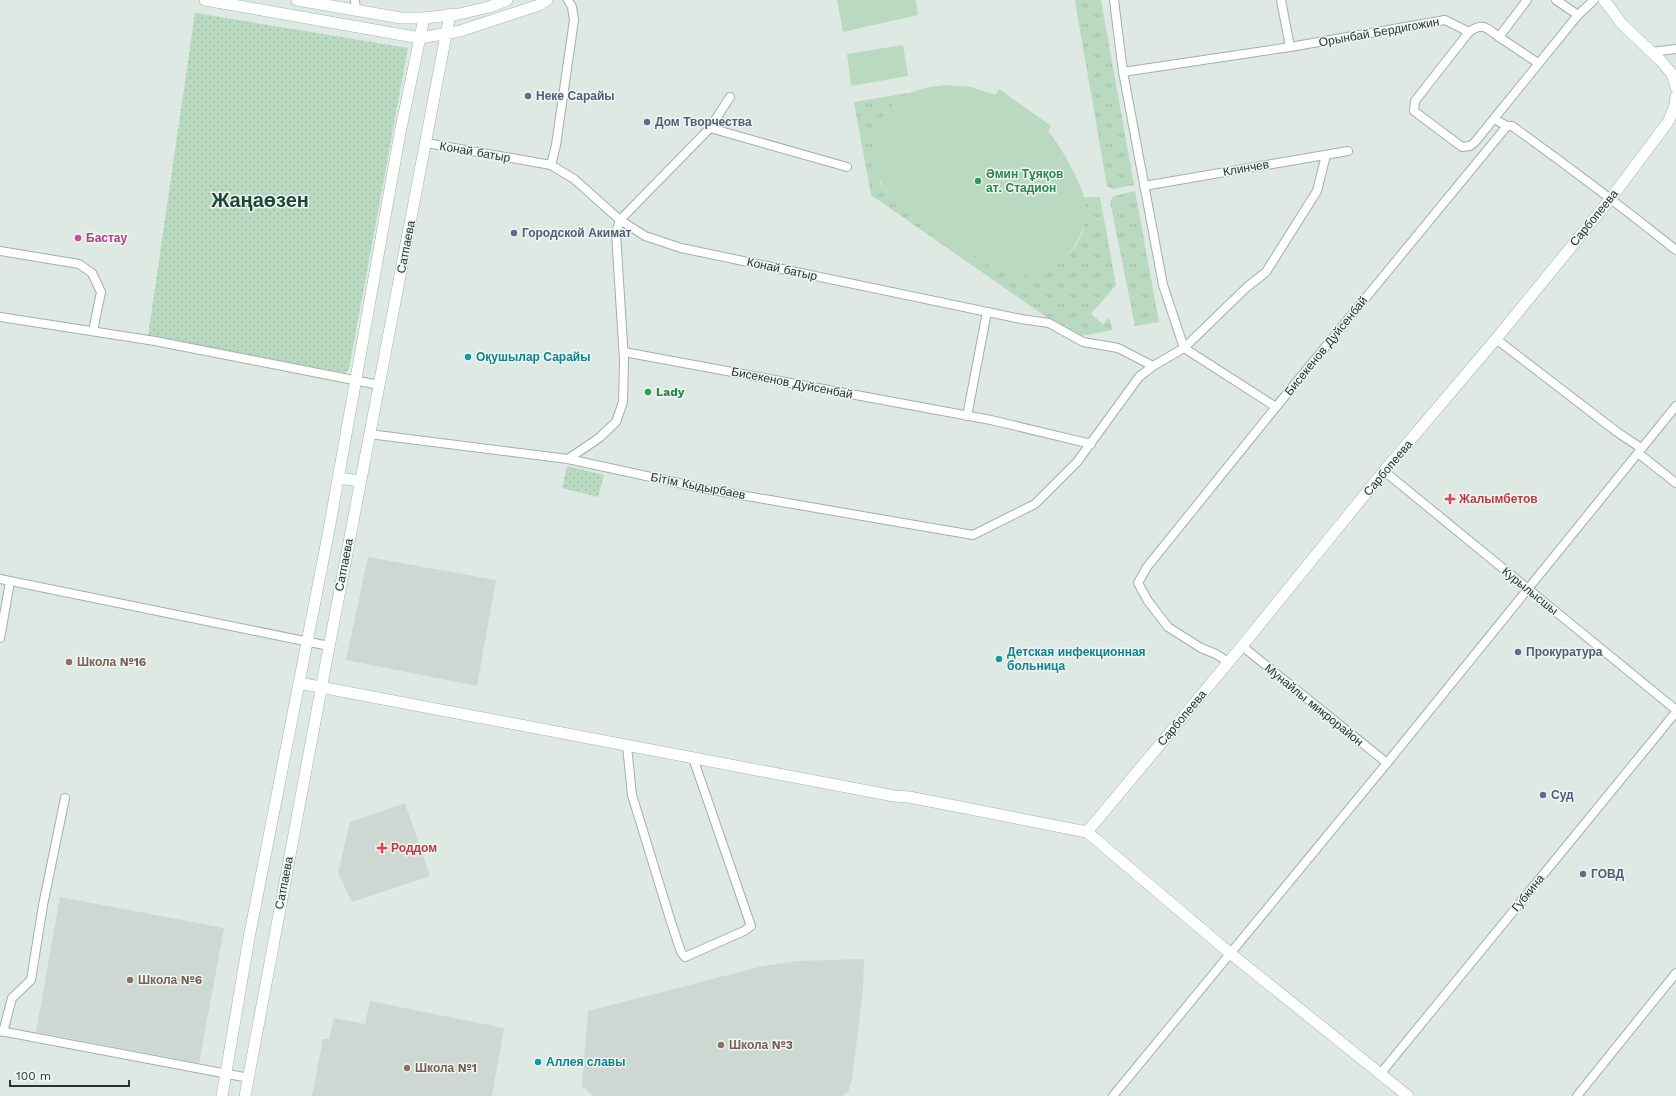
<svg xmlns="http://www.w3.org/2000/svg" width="1676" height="1096" viewBox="0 0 1676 1096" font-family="'Work Sans',sans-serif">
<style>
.built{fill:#cdd8d3}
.grass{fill:url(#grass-tufts)}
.park{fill:url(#park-dots)}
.garden{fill:#b9d9c0}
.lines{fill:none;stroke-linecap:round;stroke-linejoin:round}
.street-casing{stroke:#a2b0aa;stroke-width:10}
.secondary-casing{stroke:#9fb4ab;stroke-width:12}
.street{stroke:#fff;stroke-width:8}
.secondary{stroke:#fff;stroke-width:11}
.service-dot{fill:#5c6f8a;stroke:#eff6f2;stroke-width:1.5}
.leisure-dot{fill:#2e9e5b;stroke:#eff6f2;stroke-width:1.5}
.hotel-dot{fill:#d1479c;stroke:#eff6f2;stroke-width:1.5}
.culture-dot{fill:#0f9aa8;stroke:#eff6f2;stroke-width:1.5}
.health-dot{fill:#e0444e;stroke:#eff6f2;stroke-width:1.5}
.education-dot{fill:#8d6e63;stroke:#eff6f2;stroke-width:1.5}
.labels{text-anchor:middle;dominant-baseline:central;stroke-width:3;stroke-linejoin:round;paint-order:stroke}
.street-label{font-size:12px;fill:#213730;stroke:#eff6f2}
.service-label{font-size:12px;font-weight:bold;fill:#4e5e75;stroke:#eff6f2;text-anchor:start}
.leisure-label{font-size:12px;font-weight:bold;fill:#27864d;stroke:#eff6f2;text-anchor:start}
.hotel-label{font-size:12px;font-weight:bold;fill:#b23c85;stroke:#eff6f2;text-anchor:start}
.culture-label{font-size:12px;font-weight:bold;fill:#0d838f;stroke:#eff6f2;text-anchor:start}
.health-label{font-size:12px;font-weight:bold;fill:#be3a42;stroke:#eff6f2;text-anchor:start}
.education-label{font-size:12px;font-weight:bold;fill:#785e54;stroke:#eff6f2;text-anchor:start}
.town-label{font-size:20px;font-weight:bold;fill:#1f473c;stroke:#eff6f2}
</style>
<defs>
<pattern id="grass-tufts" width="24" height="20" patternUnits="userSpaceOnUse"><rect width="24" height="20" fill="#b9d9c0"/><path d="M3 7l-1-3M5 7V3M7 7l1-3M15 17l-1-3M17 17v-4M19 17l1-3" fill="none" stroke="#9fbba5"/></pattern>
<pattern id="park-dots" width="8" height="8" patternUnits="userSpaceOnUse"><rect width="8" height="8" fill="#b9d9c0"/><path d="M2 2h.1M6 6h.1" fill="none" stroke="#9fbba5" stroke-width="1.8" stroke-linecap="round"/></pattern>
</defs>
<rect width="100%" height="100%" fill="#dfe9e4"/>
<g class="built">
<path d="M368 557 496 580 477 686 346 660Z"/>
<path d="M405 803 430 876 352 902 338 873 350 822Z"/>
<path d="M60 897 224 928 199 1063 36 1032Z"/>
<path d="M864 959 863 990 852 1079 848 1092 842 1096H593L582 1086 588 1011 763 966 798 961Z"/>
<path d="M370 1001 504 1028 492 1096H312L323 1039H329L334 1018 365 1024Z"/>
</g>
<g class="grass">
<path d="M1076 0H1101L1134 185 1113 189 1107 186 1075 1Z"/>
<path d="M914 92 904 96 895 103 884 115 880 183 888 194 998 272 1068 255 1077 244 1083 231 1086 211 1084 197H1100L1116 285 1091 314 1103 324 1109 318 1113 330 1075 337 871 195 854 102Z"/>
<path d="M1135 191 1159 322 1135 326 1110 201 1114 196Z"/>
</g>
<g class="park">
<path d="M195 13 408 48 349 369 345 373 148 336Z"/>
<path d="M567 466 604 475 598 497 562 488Z"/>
</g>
<g class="garden">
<path d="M837 0H916L918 15 843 32Z"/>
<path d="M903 45 908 76 851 86 847 54Z"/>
<path d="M946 85 972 87 995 95 999 89 1051 126 1048 131C1060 145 1082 183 1085 201 1091 237 1061 273 1025 276 1016 277 1008 274 998 272L888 194C866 164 870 116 904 96 917 89 932 86 946 85Z"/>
</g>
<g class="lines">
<defs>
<g id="street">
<path d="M355 0 356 11"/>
<path d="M1114 0 1123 72 1163 285 1184 348 1276 407"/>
<path d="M1281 0 1290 47"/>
<path d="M1556 0 1578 15"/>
<path d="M1469 32C1483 22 1487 28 1499 37L1527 0"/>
<path d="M1499 37 1538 63"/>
<path d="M1651 52 1676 49"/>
<path d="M1123 72 1290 47 1445 20 1469 32 1415 101 1414 111 1462 147 1470 146 1475 142 1578 15 1594 0"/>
<path d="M1494 119 1507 126H1512C1568 166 1622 207 1676 250"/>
<path d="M710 128 847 167"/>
<path d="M426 143 551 165 574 179 620 220 645 236 681 248 1021 319 1049 323 1083 342 1118 348 1153 366"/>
<path d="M551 165 556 145 574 20 572 7 568 0"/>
<path d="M1144 186 1348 151"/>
<path d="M0 251 79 264 92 273 101 292 93 331"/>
<path d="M0 317 155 341 379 385"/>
<path d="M1496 339 1617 432 1641 448"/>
<path d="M624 352 991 420 1091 444"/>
<path d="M967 416 987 312"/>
<path d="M369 434 568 459 706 489 973 535 1035 504 1077 462 1139 377 1153 366 1184 348 1247 287 1266 272 1317 191 1326 155"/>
<path d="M1638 453 1676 483"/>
<path d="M568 459 599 438 616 422 623 402 624 360 616 233 620 220 710 128 730 97"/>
<path d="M1384 471 1676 710"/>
<path d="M0 579 329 646"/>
<path d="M0 638 10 582"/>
<path d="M1242 646 1387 763"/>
<path d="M1228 662 1216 654 1201 648 1168 627 1148 601 1138 583 1147 567 1276 407 1507 126"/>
<path d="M627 746 632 795 671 922 681 952 685 957 744 931 751 926 693 758"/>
<path d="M0 1031 249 1078"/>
<path d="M3 1032 12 998 31 980 43 905 65 798"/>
<path d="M1381 1073 1676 712"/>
<path d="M1113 1096 1387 763 1676 406"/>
<path d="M1577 1096 1676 973"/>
</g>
<g id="secondary">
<path d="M205 0 420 38 460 31 539 5 547 0"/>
<path d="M297 0 401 18H424L459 14 489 7 507 0"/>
<path d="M1604 0 1622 24 1661 61 1672 74 1676 87"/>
<path d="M338 478 360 481"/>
<path d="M299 683 894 796 909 797 1087 832 1231 954 1408 1096"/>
<path d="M1087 832 1242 646 1384 471 1496 339 1611 198 1668 122 1675 106 1676 96"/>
<path d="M222 1096 249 938 328 535 400 133 424 18"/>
<path d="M245 1096 326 663 450 14"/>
</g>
</defs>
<use href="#street" class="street-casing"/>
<use href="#secondary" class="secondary-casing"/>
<use href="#street" class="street"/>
<use href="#secondary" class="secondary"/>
</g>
<g class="service-dot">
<circle cx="528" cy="96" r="4"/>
<circle cx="647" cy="122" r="4"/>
<circle cx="514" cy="233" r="4"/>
<circle cx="1518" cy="652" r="4"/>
<circle cx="1543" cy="795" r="4"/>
<circle cx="1583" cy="874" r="4"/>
</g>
<g class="leisure-dot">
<circle cx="978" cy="181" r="4"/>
<circle cx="648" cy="392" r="4"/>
</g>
<circle class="hotel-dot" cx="78" cy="238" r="4"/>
<g class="culture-dot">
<circle cx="468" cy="357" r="4"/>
<circle cx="999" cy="659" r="4"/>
<circle cx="538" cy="1062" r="4"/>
</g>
<g class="health-dot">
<path d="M1448 493h4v4h4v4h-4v4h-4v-4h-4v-4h4z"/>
<path d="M380 842h4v4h4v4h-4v4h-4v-4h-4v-4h4z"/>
</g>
<g class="education-dot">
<circle cx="69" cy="662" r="4"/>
<circle cx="130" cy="980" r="4"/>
<circle cx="721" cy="1045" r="4"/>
<circle cx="407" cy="1068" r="4"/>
</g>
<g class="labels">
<g class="street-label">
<text transform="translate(1379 32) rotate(-10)">Орынбай Бердигожин</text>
<text transform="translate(475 152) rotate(10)">Конай батыр</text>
<text transform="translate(1246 168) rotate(-10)">Клинчев</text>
<text transform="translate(1594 218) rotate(-51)">Сарбопеева</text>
<text transform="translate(406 247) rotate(-79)">Сатпаева</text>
<text transform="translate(782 269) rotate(12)">Конай батыр</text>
<text transform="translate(1326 346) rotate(-51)">Бисекенов Дуйсенбай</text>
<text transform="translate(792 383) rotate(11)">Бисекенов Дуйсенбай</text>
<text transform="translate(1388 468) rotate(-50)">Сарбопеева</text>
<text transform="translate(698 486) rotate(11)">Бiтiм Кыдырбаев</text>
<text transform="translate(344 565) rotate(-79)">Сатпаева</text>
<text transform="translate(1530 591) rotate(39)">Курылысшы</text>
<text transform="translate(1314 705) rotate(39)">Мунайлы микрорайон</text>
<text transform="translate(1182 718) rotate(-50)">Сарбопеева</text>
<text transform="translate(284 883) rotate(-79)">Сатпаева</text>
<text transform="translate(1528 893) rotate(-51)">Губкина</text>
</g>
<g class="service-label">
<text x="536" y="96">Неке Сарайы</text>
<text x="655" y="122">Дом Творчества</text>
<text x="522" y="233">Городской Акимат</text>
<text x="1526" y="652">Прокуратура</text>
<text x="1551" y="795">Суд</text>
<text x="1591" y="874">ГОВД</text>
</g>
<g class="leisure-label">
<text x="986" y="174">Әмин Тұяқов<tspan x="986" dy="14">ат. Стадион</tspan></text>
<text x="656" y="392">Lady</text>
</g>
<g class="hotel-label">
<text x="86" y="238">Бастау</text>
</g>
<g class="culture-label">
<text x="476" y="357">Оқушылар Сарайы</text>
<text x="1007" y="652">Детская инфекционная<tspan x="1007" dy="14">больница</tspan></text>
<text x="546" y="1062">Аллея славы</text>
</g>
<g class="health-label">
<text x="1459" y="499">Жалымбетов</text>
<text x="391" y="848">Роддом</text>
</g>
<g class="education-label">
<text x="77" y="662">Школа №16</text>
<text x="138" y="980">Школа №6</text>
<text x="729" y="1045">Школа №3</text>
<text x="415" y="1068">Школа №1</text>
</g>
<g class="town-label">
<text x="260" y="200">Жаңаөзен</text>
</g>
</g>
<path d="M10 1080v6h119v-6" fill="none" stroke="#213730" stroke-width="2"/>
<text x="16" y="1080" font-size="12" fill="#213730" stroke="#eff6f2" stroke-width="3" paint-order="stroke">100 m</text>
</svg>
